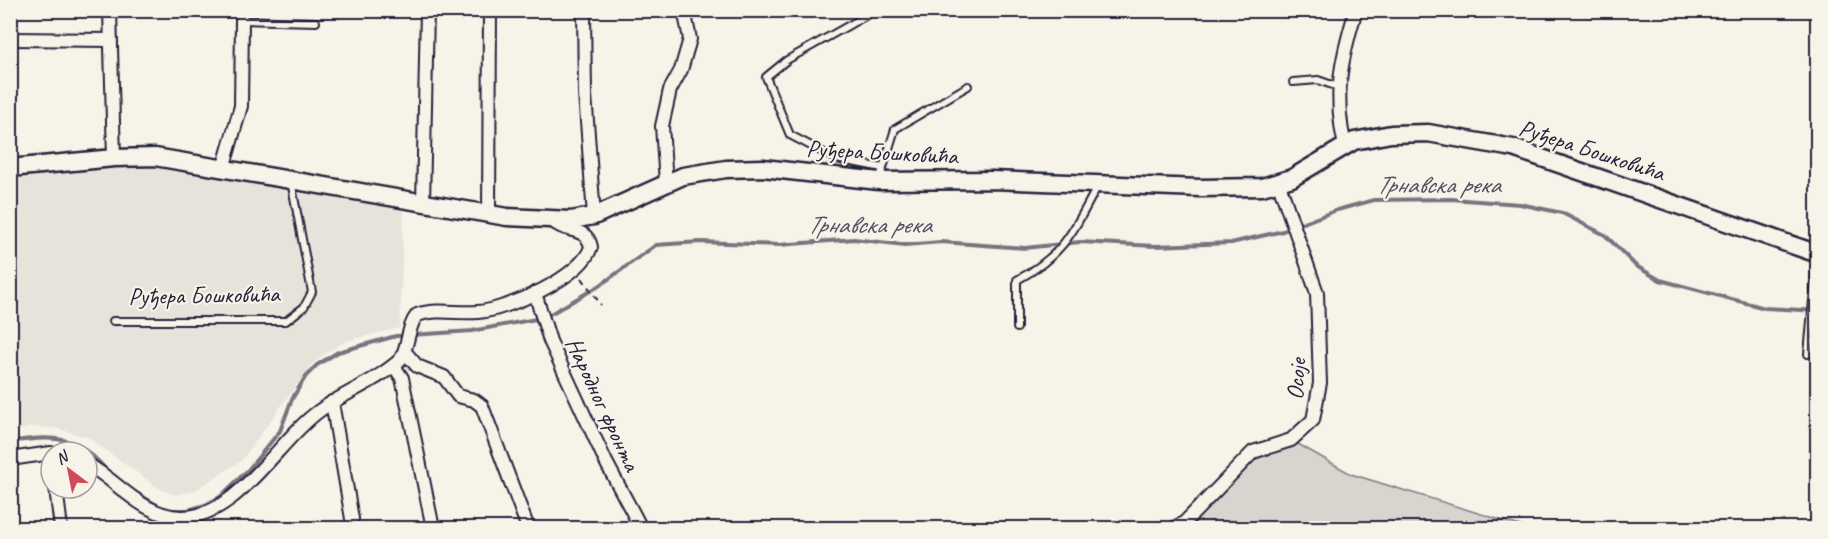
<svg xmlns="http://www.w3.org/2000/svg" width="1828" height="539" viewBox="0 0 1828 539" font-family="Caveat,sans-serif">
<style>
.built{fill:#e7e3db}
.green{fill:#d8d5cf;stroke:#7d7c85;stroke-width:1.5}
.lines{fill:none;stroke-linecap:round;stroke-linejoin:round}
.stream{stroke:#76747f;stroke-width:4}
.service-casing{stroke:#22223b;stroke-width:10}
.minor-casing{stroke:#22223b;stroke-width:16}
.secondary-casing{stroke:#22223b;stroke-width:21}
.path{stroke:#22223b;stroke-width:2;stroke-dasharray:6 4.5;stroke-linecap:butt}
.service{stroke:#f7f3e8;stroke-width:6}
.minor{stroke:#f7f3e8;stroke-width:12}
.secondary{stroke:#f7f3e8;stroke-width:16}
.labels{text-anchor:middle;dominant-baseline:central;stroke-width:4.5;stroke-linejoin:round;paint-order:stroke}
.street-label{font-size:24px;fill:#22223b;stroke:#f7f3e8}
.water-label{font-size:26px;font-style:italic;fill:#535263;stroke:#f7f3e8}
</style>
<rect width="100%" height="100%" fill="#f7f3e8"/>
<filter id="ink" filterUnits="userSpaceOnUse"><feTurbulence type="fractalNoise" baseFrequency=".0167" numOctaves="2"/><feDisplacementMap in="SourceGraphic" scale="12" xChannelSelector="R" yChannelSelector="G"/><feConvolveMatrix kernelMatrix="1 2 1 2 8 2 1 2 1" color-interpolation-filters="sRGB"/></filter>
<g filter="url(#ink)">
<path class="built" d="M114 158 404 200 400 328 346 341 326 353 312 364 241 461 194 491 176 495 160 489 87 437 55 428 30 427 11 433 10 168Z"/>
<path class="green" d="M1291 440 1351 474 1527 528H1174L1253 452Z"/>
<g class="lines">
<g class="stream">
<path d="M10 442C56 434 78 436 108 472"/>
<path d="M128 488 160 507"/>
<path d="M170 510H188L205 505 220 497 248 470 280 431 292 399 306 376 317 365 338 352 396 336 472 331 536 319 552 313 599 286 656 245 700 242 779 245 854 239 905 245 941 242 1025 248 1080 242 1155 246 1231 243 1283 231 1337 210 1374 200 1451 199 1520 204 1562 213 1605 235 1636 266 1660 280 1765 308 1818 311"/>
</g>
<defs>
<g id="service">
<path d="M876 10 787 60 766 77 790 135 836 159 883 168"/>
<path d="M242 20 316 22"/>
<path d="M1293 82 1318 80 1338 87"/>
<path d="M879 181 895 129 968 86"/>
<path d="M113 321H286L304 307 312 292 291 181"/>
<path d="M1017 328V280C1064 255 1074 230 1098 185"/>
<path d="M1808 354 1817 256"/>
</g>
<g id="minor">
<path d="M110 10 114 158"/>
<path d="M584 10 585 94 594 216"/>
<path d="M10 39 111 40"/>
<path d="M1345 146C1333 96 1341 59 1356 10"/>
<path d="M223 169 241 106 242 20"/>
<path d="M666 183 662 126 670 90 681 70 690 39 684 10"/>
<path d="M423 204 427 10"/>
<path d="M489 214 490 10"/>
<path d="M535 293 550 341 606 462 641 528"/>
<path d="M405 352 417 366 444 377 458 396 474 400 482 406 528 528"/>
<path d="M394 366 402 378 433 528"/>
<path d="M332 402 352 519"/>
<path d="M10 459 51 453"/>
<path d="M87 464C118 481 142 516 181 517 238 518 277 441 319 411 344 393 377 381 400 360 409 347 407 327 417 315 437 308 458 314 478 312 507 310 582 277 591 247 587 225 564 234 552 220"/>
<path d="M56 488 61 528"/>
<path d="M1174 528 1184 523 1253 452 1291 440 1313 420 1320 383 1317 293 1279 184"/>
</g>
<path id="secondary" d="M10 168 114 158 155 157 507 217 571 220 594 216 683 176 726 169 763 168 879 181 992 180 1200 188 1262 187 1292 178 1354 141 1391 134 1428 133 1513 148 1818 254"/>
</defs>
<use href="#service" class="service-casing"/>
<use href="#minor" class="minor-casing"/>
<use href="#secondary" class="secondary-casing"/>
<path class="path" d="M582 278 601 305"/>
<use href="#service" class="service"/>
<use href="#minor" class="minor"/>
<use href="#secondary" class="secondary"/>
</g>
</g>
<g class="labels">
<g class="street-label">
<text transform="translate(1592 150) rotate(18)">Руђера Бошковића</text>
<text transform="translate(882 152) rotate(3)">Руђера Бошковића</text>
<text transform="translate(204 295) rotate(-1)">Руђера Бошковића</text>
<text transform="translate(1296 379) rotate(-86)">Осоје</text>
<text transform="translate(603 404) rotate(65)">Народног фронта</text>
</g>
<g class="water-label">
<text x="1438" y="184">Трнавска река</text>
<text x="869" y="224">Трнавска река</text>
</g>
</g>
<rect width="1828" height="539" fill="none" stroke="#f7f3e8" stroke-width="36"/>
<rect x="18" y="18" width="1792" height="503" fill="none" stroke="#22223b" stroke-width="2" filter="url(#ink)"/>
<g transform="translate(69 470) rotate(328)"><circle r="28" fill="#f7f3e8" stroke="#a29fa3" stroke-width="1.5"/>
<path d="M0-4.5L10 22L0 15L-10 22Z" fill="#d1495b"/>
<text y="-9" font-size="16" font-weight="bold" text-anchor="middle" fill="#22223b">N</text>
</g>
</svg>
